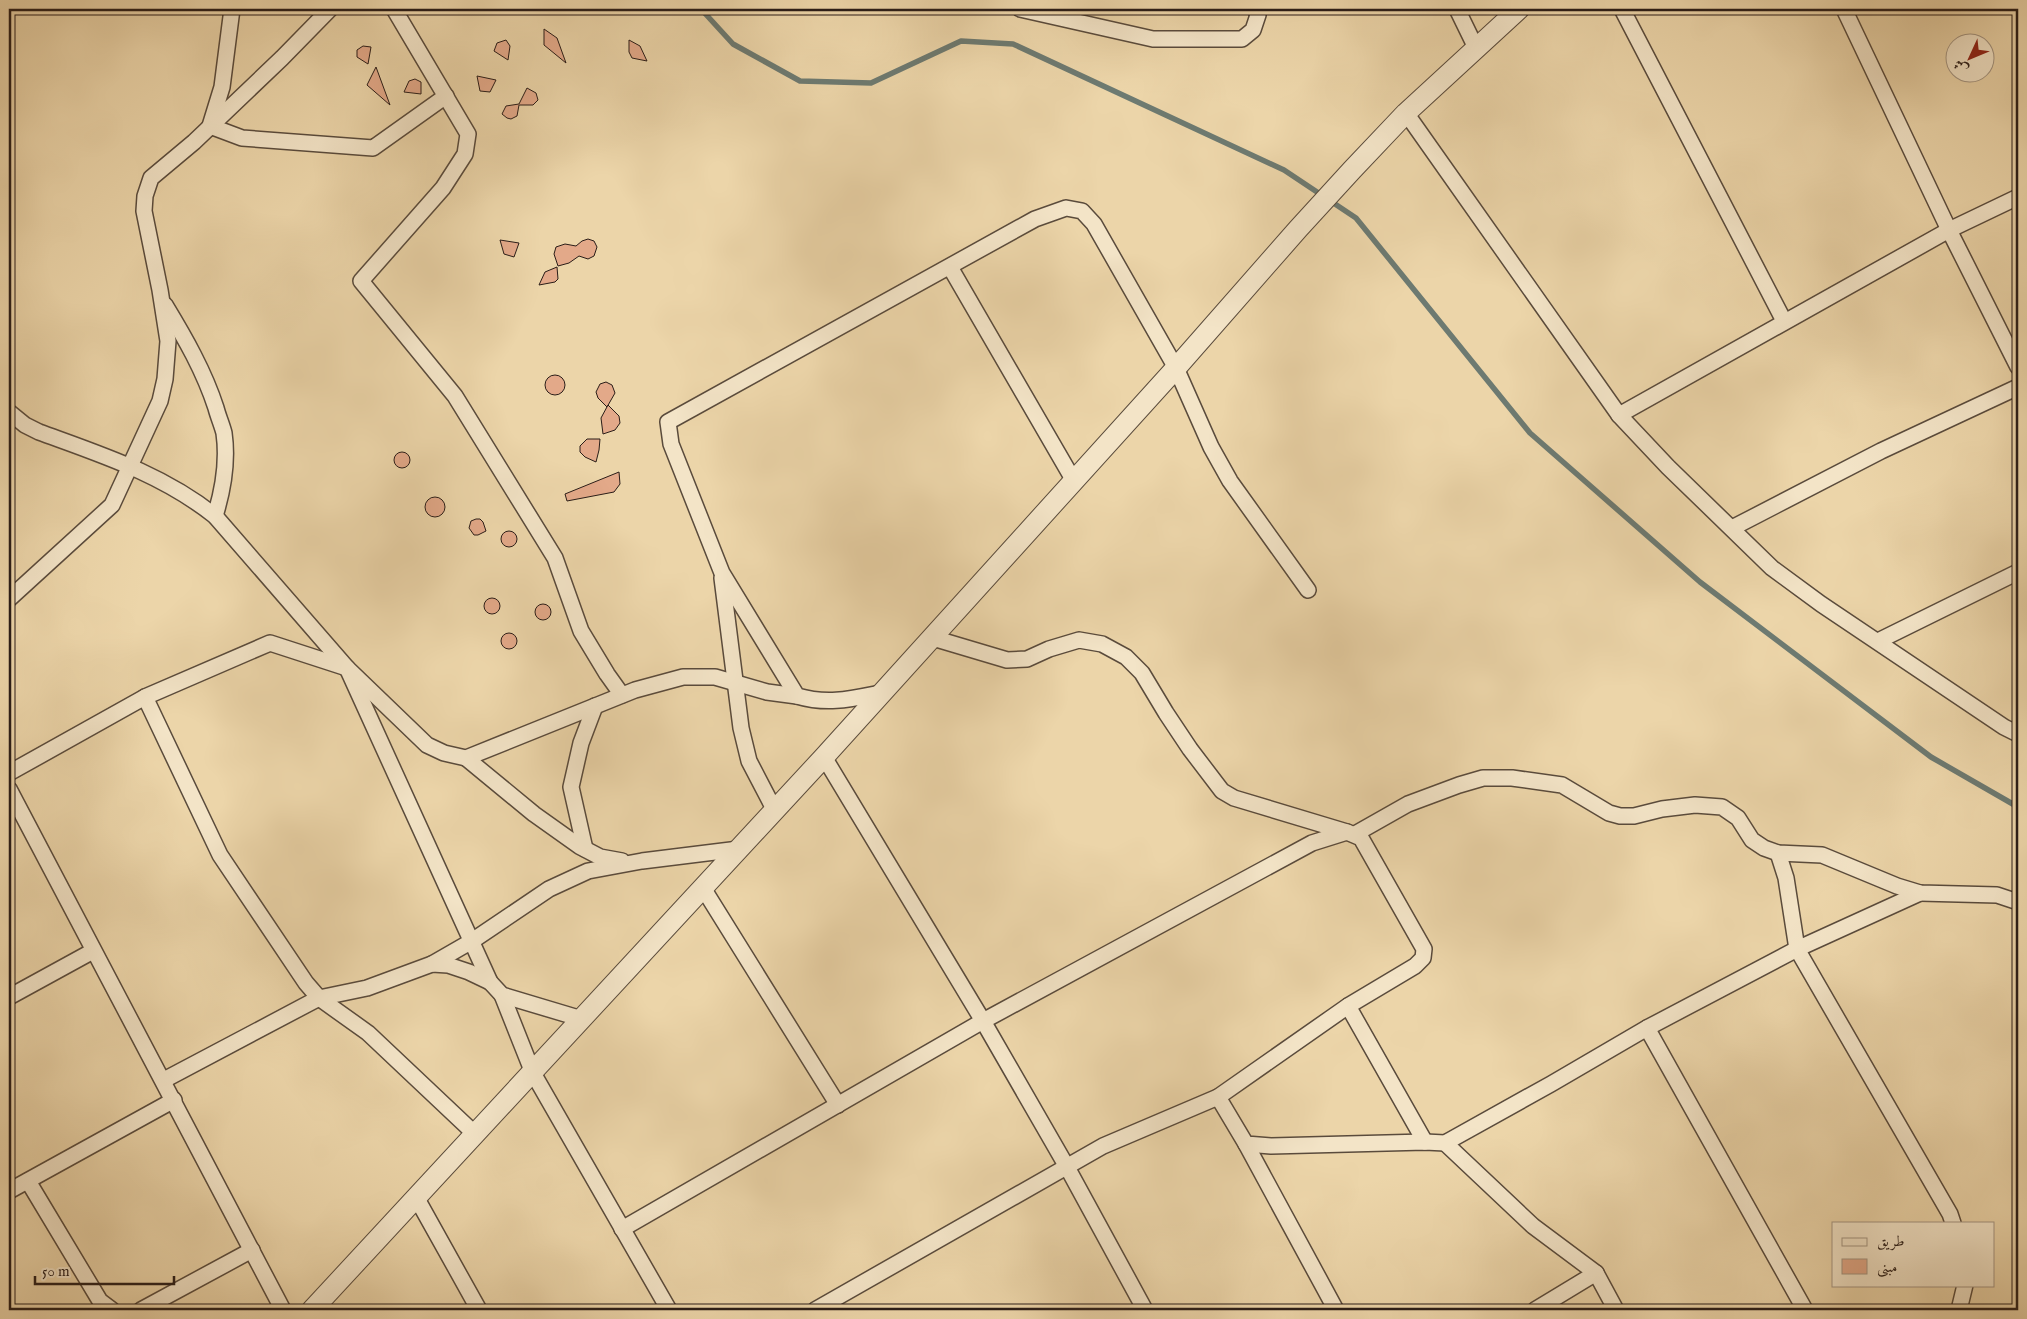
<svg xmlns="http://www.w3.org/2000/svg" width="2027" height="1319" viewBox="0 0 2027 1319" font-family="'IM FELL English',Amiri,serif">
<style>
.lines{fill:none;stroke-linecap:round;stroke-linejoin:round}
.stream{stroke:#6d7a71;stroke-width:5.5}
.building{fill:#e3a989;stroke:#2a1d18}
.minor-casing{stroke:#5a4b3c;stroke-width:18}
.tertiary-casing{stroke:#5a4b3c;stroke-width:22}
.minor{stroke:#f3e4c7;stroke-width:15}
.tertiary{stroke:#f3e4c7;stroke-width:20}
</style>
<rect width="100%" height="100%" fill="#ecd5a9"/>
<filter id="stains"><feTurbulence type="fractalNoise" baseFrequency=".004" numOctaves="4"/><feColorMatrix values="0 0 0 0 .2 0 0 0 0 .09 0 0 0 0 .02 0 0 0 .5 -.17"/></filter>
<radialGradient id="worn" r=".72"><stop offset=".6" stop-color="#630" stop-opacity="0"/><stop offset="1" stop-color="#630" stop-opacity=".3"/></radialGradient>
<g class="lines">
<path class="stream" d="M701 9 733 44 800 81 871 83 961 41 1013 44 1284 170 1356 218 1530 433 1700 582 1931 757 2018 807"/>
</g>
<g class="building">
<path d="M544 29 557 38 566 63 544 45Z"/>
<path d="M506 40 510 46 508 60 494 51 497 43Z"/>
<path d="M629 40 640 46 647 61 632 58 629 52Z"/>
<path d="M363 46 371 47 368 64 357 57V50Z"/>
<path d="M376 67 390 105 367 85Z"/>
<path d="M477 76 496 80 490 92 480 91Z"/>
<path d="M415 79 421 82V94L404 92 409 81Z"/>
<path d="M527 88 536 93 538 100 533 105H519L517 116 511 119 507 118 502 114 506 106 519 104Z"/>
<path d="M588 239 594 241 597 247 594 256 588 259 579 256 569 263 558 266 554 254 556 247 565 244 576 246 582 241Z"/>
<path d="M500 240 519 243 514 257 504 254Z"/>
<path d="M557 267 558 279 555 282 539 285 545 272Z"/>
<circle cx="555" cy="385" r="10"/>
<path d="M606 382 612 385 615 393 607 407 598 398 596 392 600 384Z"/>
<path d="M608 405 619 416 620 423 615 430 603 434 601 418Z"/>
<path d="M587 439H600L599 450 596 462 585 457 580 452V446Z"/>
<circle cx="402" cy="460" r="8"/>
<path d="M619 472 620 484 614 492 567 501 565 494Z"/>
<circle cx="435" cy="507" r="10"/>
<path d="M476 519H480L483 522 486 531 478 535H474L469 528 471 521Z"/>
<circle cx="509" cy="539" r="8"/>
<circle cx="492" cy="606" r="8"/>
<circle cx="543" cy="612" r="8"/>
<circle cx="509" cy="641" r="8"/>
</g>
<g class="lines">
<defs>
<g id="minor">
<path d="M232 9 222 87 210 126 242 138 373 148 446 96"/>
<path d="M394 9 468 134 465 154 443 188 361 281 455 396 555 558 581 631 607 674 622 695"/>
<path d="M1020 9 1153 39H1242L1253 30 1258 15 1255 9"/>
<path d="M1457 9 1476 48"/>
<path d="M1622 9 1784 321"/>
<path d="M1844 9 1949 230 2018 367"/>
<path d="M1406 113 1619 415 1668 467 1772 568 1821 604 2004 727 2018 734"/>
<path d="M950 267 1074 481"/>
<path d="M165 305C185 338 204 371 216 408 218 416 222 425 224 433 228 461 223 490 215 516"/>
<path d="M9 412 25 425 39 432C102 455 162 474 215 516L347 668 490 982 502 995 582 1019"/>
<path d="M1619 415 1949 230 2018 197"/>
<path d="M1732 528 1881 451 2018 387"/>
<path d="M722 578 741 728 749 761 775 811"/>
<path d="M9 599 112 505 160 401 165 379 168 341 160 290 144 211 145 196 151 178 194 142 282 58 330 9"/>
<path d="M933 638 1007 660 1027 659 1049 649 1079 640 1102 644 1126 657 1142 673 1166 713 1190 749 1222 791 1234 798 1347 832"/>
<path d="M1878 641 2018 572"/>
<path d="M881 693C851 699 828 705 797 696L722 573 671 444 668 422 1035 219 1066 208 1082 211 1094 224 1176 368 1211 447 1230 481 1308 590"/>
<path d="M145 697 220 855 306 983 319 998 368 1033 475 1134"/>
<path d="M824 757 983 1021 1067 1167 1145 1310"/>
<path d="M466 758 534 814 579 846 600 857 622 861"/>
<path d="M9 773 145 697 270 643 347 668 427 745 444 753 466 758 635 690 683 677H715L767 692 797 696"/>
<path d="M9 789C99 963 193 1136 283 1310"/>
<path d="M1355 834 1408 804 1459 785 1483 778H1512L1562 785 1609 813 1620 816H1634L1662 809 1695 805 1722 807 1738 818 1752 840 1764 848 1778 853 1822 855 1897 886 1920 893 1997 895 2018 902"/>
<path d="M585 849 571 787 581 743 595 706"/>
<path d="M1778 853 1786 878 1797 949 1950 1214 1953 1223"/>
<path d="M703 888 838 1105"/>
<path d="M432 964 472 941 549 889 588 871 642 861 739 849"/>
<path d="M502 995 533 1073 669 1310"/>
<path d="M9 997 93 951"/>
<path d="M1348 1006 1425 1142"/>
<path d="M1647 1028 1805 1310"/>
<path d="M164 1080 319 998 367 988 432 964 448 965 469 972 490 982"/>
<path d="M1218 1097 1246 1144 1271 1146 1425 1142 1445 1143 1551 1084 1647 1028 1797 949 1920 893"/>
<path d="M1445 1143 1533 1226 1596 1273 1616 1310"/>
<path d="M1246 1144 1336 1310"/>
<path d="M28 1181 100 1301 112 1310"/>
<path d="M9 1191 174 1100"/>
<path d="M416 1197 479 1310"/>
<path d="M622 1229 983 1021 1312 843 1347 832 1361 838 1424 949 1423 958 1415 966 1348 1006 1218 1097 1103 1146 815 1310"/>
<path d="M141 1310 252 1250"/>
<path d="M1535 1310 1596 1273"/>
<path d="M1959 1310 1965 1285"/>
</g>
<path id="tertiary" d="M312 1310 824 757 1176 368 1298 229 1352 170 1406 113 1519 9"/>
</defs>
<use href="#minor" class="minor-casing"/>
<use href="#tertiary" class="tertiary-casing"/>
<use href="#minor" class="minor"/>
<use href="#tertiary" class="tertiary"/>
</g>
<rect width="2027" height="1319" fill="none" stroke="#ecd5a9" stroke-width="30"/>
<rect x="10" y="10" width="2007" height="1299" fill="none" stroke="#2a1d18" stroke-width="2.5"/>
<rect x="15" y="15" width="1997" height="1289" fill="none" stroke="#2a1d18"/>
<rect x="1832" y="1222" width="162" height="65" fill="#f3e4c7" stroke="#a39481"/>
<rect x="1842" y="1238" width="25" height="8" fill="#f3e4c7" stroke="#a39481"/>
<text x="1877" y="1246" font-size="15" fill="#2a1d18">طريق</text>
<rect x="1842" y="1259" width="25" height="15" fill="#e3a989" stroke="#a39481"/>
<text x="1877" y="1272" font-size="15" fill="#2a1d18">مبنى</text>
<g transform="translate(1970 58) rotate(226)"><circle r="24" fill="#f3e4c7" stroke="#a39481"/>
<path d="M0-4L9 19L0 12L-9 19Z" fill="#8f2418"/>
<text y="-8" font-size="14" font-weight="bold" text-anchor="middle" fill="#2a1d18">ش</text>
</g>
<path d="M35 1276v8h139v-8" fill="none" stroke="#2a1d18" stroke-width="2.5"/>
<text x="42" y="1276" font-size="15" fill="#2a1d18" stroke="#f3e4c7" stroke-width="4" paint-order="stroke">50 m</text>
<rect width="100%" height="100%" filter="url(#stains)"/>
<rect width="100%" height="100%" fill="url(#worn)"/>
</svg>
